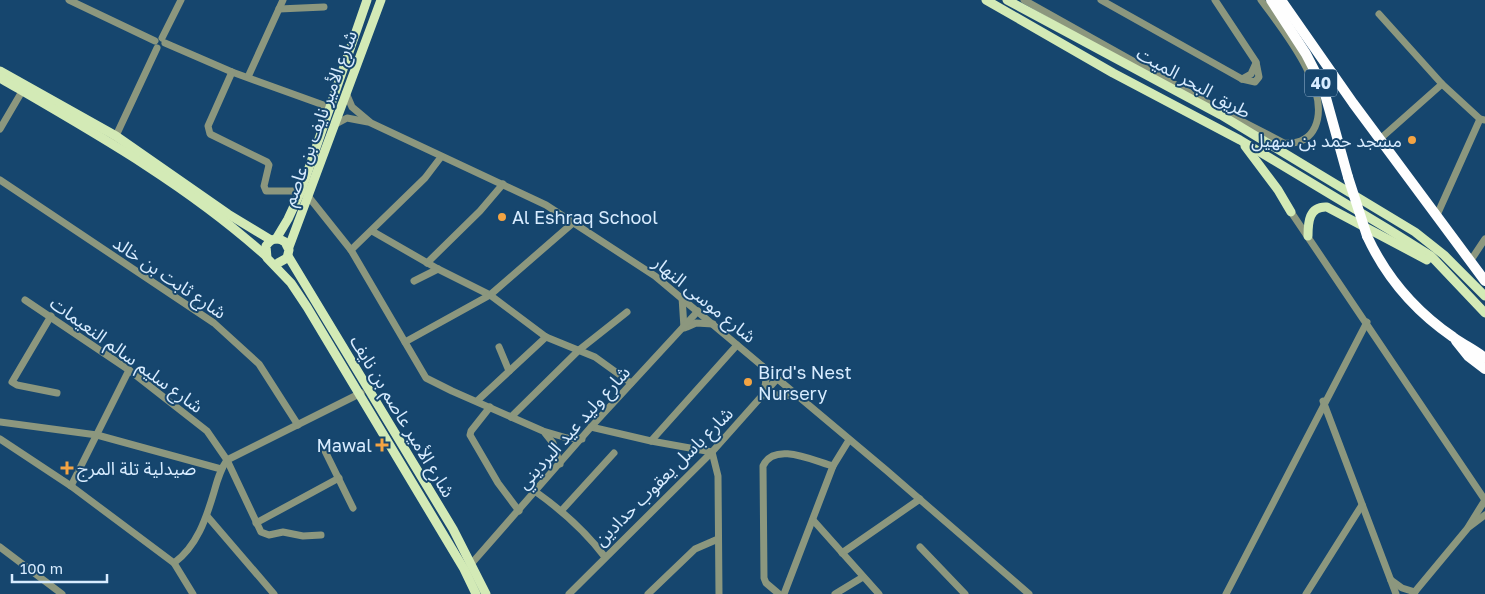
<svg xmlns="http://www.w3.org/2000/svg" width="1485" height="594" viewBox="0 0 1485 594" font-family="'Golos Text','Noto Sans Arabic',sans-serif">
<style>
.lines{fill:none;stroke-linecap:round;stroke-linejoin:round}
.minor{stroke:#8c977e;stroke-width:7}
.major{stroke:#d3eab6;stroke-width:9}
.highway{stroke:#fefefe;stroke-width:10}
.highway-bridge{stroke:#fefefe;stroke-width:10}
.poi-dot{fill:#f4a443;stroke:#16466e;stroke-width:2}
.labels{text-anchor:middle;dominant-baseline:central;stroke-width:4;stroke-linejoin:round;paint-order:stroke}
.shield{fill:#16466e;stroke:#9ebad4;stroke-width:1}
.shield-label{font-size:16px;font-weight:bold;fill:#d8ecff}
.street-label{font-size:18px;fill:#d8ecff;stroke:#16466e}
.poi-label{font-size:18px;fill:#d8ecff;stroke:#16466e;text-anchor:start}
</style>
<rect width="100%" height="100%" fill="#16466e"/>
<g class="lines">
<g class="minor">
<path d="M69 0 155 41"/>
<path d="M1024 0 1208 103"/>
<path d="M1101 0 1242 79 1255 82 1259 77 1256 62 1215 0"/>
<path d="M279 9 324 7"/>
<path d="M1379 14 1442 84 1480 119 1485 120"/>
<path d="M162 38 181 0"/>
<path d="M165 43 232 72 329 107"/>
<path d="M232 72 208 126 210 134 267 162 269 165 264 186 266 191H301"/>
<path d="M248 77 283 0"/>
<path d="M1242 79 1251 74 1256 63"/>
<path d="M346 93 352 107 371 123 546 205 655 276 886 470 1029 594"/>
<path d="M1224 112 1284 143C1297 144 1309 140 1315 127 1332 89 1282 29 1261 0"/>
<path d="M334 125 347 118 368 122"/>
<path d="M0 129 24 88"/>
<path d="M1380 139 1442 84"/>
<path d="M114 140 157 48"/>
<path d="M0 180 214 323 259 364 298 425"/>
<path d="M308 196 351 250 426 378 452 391 543 431 567 438 582 439"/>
<path d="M1291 212 1485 500 1467 529 1413 594"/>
<path d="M1437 215 1480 119"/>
<path d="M372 231 438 269 490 295 546 337 595 357 631 383"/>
<path d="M351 250 425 178 441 157"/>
<path d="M1471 260 1485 239"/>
<path d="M427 263 480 211 503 184"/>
<path d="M414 281 438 269"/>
<path d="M682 297 684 328"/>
<path d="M25 300 129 370 207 431 227 460 261 532 269 535 283 532 303 536 321 535"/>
<path d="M51 316 12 382 17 385 57 393"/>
<path d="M687 327 696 323 713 324"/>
<path d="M405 342 490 295 574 222"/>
<path d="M499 347 509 371"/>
<path d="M762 366 766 380 764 392"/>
<path d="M764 394 796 396"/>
<path d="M477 401 546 337"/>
<path d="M1323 401 1396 594"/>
<path d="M490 407 471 431 470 435 498 483 519 511"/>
<path d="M511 417 579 350 627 312"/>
<path d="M0 422 97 435 221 469"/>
<path d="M591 427 651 441 712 452 718 476 719 594"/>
<path d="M545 433 553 443 560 464"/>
<path d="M0 439 71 486 174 563 193 594"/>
<path d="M651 441 737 345"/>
<path d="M324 449 353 508"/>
<path d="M71 486 129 370"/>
<path d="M536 492C563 511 585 531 605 557"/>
<path d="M562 510 614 453"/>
<path d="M207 516 274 594"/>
<path d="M813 520 879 594"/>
<path d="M256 523 339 478"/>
<path d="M1469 527 1485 515"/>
<path d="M0 547 62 594"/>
<path d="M920 547 965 594"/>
<path d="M842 553 920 499"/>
<path d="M174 563C197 546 206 519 214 492 217 481 220 470 227 460L361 393"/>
<path d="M472 563 591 427 698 311"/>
<path d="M1391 580 1402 588 1415 592"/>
<path d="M569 594 712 452 777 379"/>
<path d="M648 594 695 549 718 539"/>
<path d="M779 594 766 583 764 578 763 466C774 441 814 461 833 466"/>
<path d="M784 594 833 466 849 440"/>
<path d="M835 594 863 577"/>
<path d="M1226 594 1367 322"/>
<path d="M1306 594 1362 505"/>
</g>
<g class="major">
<path d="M986 0 1113 73 1240 140 1388 229 1431 256 1485 313"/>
<path d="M1007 0 1221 115 1415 232 1444 255 1485 296"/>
<path d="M0 71 116 136 228 214 271 240"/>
<path d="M0 78C93 132 186 184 266 256"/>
<path d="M1245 146 1278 190 1291 212"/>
<path d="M1308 236C1308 222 1309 206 1327 207L1427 260"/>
<path d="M276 239 288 219 301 191 367 0"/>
<path d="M289 247 381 0"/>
<path d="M288 256 453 529 486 594"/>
<path d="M278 263 287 258 289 250 285 242C278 237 271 238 266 246L267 258 291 283 307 307 464 569 476 594"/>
</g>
<g class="highway">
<path d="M1271 0 1306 54 1323 87 1348 177"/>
<path d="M1281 0 1353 103 1485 281"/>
<path d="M1367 236C1386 277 1415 311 1453 337 1464 345 1475 350 1485 358"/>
<path d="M1456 341 1468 356 1485 369"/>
</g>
<path class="highway-bridge" d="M1348 177 1367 236"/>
</g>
<g class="poi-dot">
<circle cx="1412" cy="140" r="5"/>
<circle cx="502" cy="217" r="5"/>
<circle cx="748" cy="382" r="5"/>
<path d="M379.5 437.5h5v5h5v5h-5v5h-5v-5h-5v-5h5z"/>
<path d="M64.5 460.5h5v5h5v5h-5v5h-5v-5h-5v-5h5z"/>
</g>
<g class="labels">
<rect class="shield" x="1305" y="69.5" width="32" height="27" rx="4"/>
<g class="shield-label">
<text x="1321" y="83">40</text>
</g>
<g class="street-label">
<text transform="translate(1194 82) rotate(29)">طريق البحر الميت</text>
<text transform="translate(319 118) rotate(-70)">شارع الأمير نايف بن عاصم</text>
<text transform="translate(170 277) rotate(34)">شارع ثابت بن خالد</text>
<text transform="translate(705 299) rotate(39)">شارع موسى النهار</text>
<text transform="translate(127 354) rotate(36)">شارع سليم سالم النعيمات</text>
<text transform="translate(403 416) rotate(59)">شارع الأمير عاصم بن نايف</text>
<text transform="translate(573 427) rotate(-48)">شارع وليد عيد البرديني</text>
<text transform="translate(663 476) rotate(-45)">شارع باسل يعقوب حدادين</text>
</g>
<g class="poi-label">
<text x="1402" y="140" text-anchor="end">مسجد حمد بن سهيل</text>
<text x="512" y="217">Al Eshraq School</text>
<text x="758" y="372">Bird's Nest<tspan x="758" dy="21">Nursery</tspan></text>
<text x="372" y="445" text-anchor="end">Mawal</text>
<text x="77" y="468">صيدلية تلة المرج</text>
</g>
</g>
<path d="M12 574v8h95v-8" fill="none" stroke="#d8ecff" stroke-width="2.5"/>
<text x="20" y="574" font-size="15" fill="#d8ecff" stroke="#16466e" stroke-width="4" paint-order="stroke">100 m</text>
</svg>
